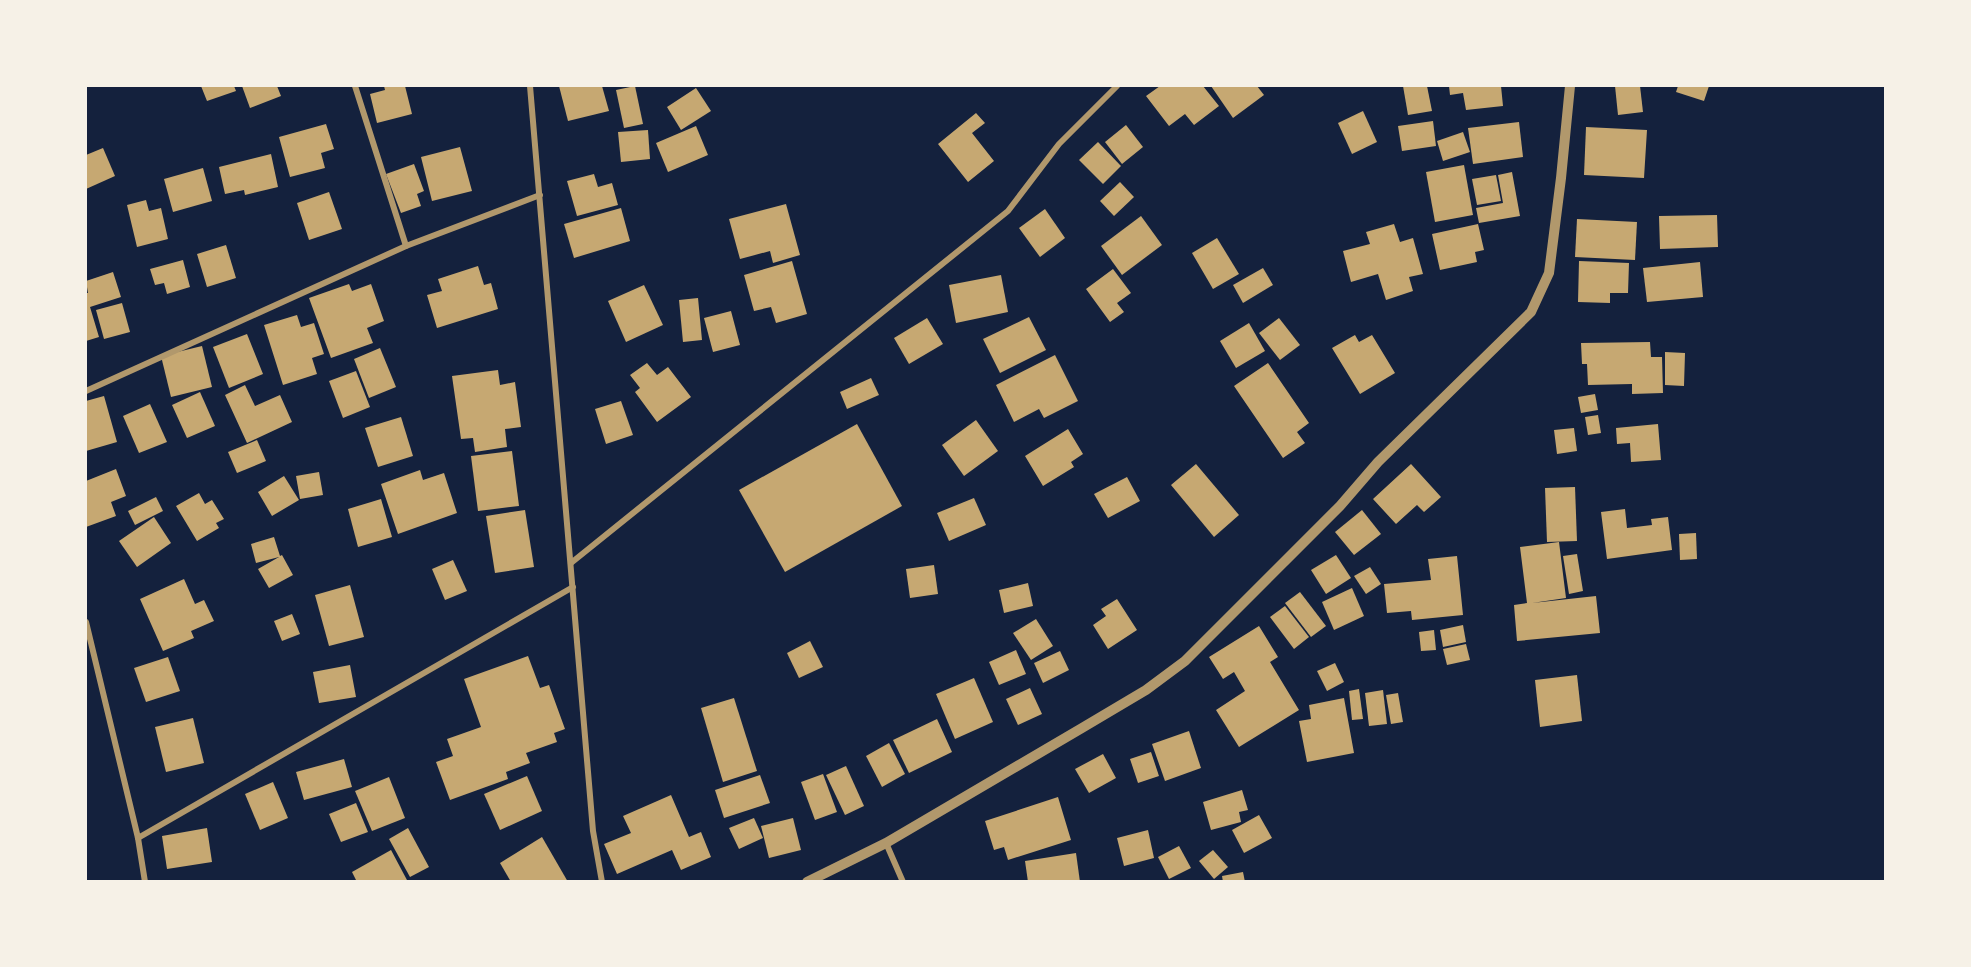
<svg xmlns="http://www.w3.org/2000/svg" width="1971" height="967" viewBox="0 0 1971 967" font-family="Lato,sans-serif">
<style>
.building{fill:#c6a872}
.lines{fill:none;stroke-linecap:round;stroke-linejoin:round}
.minor{stroke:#b1986c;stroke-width:6}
.tertiary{stroke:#b1986c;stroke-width:10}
</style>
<rect width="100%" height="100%" fill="#14213d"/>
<g class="building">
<path d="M201 86H234L236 91 207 101Z"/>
<path d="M242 86H277L281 96 250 108Z"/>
<path d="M384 86H405L412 114 377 123 370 94 385 90Z"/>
<path d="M559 86H602L609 111 568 121Z"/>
<path d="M635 86 643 124 624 128 616 90Z"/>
<path d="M1160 86H1203L1219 106 1194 125 1185 114 1169 126 1146 96Z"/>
<path d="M1211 86H1257L1264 95 1233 118Z"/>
<path d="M1403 86H1427L1432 111 1408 115Z"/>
<path d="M1449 86H1501L1503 106 1466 110 1463 93 1450 95Z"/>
<path d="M1615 86H1640L1643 112 1618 115Z"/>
<path d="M1678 86H1709L1704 101 1676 92Z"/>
<path d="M696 88 711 111 681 130 667 107Z"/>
<path d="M1363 111 1377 142 1352 154 1338 123Z"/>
<path d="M976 113 985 123 972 133 994 161 968 182 938 144Z"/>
<path d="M1433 121 1436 146 1402 151 1398 126Z"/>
<path d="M1519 122 1523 157 1473 164 1468 128Z"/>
<path d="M326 124 334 149 321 153 325 168 290 177 279 137Z"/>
<path d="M1126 125 1143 147 1122 164 1105 142Z"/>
<path d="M696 126 708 155 668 172 656 143Z"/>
<path d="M1586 127 1647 130 1644 178 1584 175Z"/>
<path d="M648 130 650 159 621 162 618 132Z"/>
<path d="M1463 132 1470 152 1443 161 1437 141Z"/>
<path d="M1098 142 1121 166 1103 184 1079 160Z"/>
<path d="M460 147 472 191 432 201 421 157Z"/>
<path d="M103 148 115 176 86 189V155Z"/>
<path d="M271 154 278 187 245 195 244 190 225 194 219 167Z"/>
<path d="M414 164 424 191 417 194 421 206 401 213 386 174Z"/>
<path d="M1464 165 1473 215 1435 222 1426 172Z"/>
<path d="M203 168 212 201 173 212 164 179Z"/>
<path d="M1512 172 1520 216 1479 223 1476 208 1503 203 1498 175Z"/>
<path d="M594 174 598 187 612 183 618 205 577 216 567 181Z"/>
<path d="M1496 175 1501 201 1477 205 1472 179Z"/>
<path d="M1120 182 1134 197 1114 216 1100 201Z"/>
<path d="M329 192 342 229 309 240 297 203Z"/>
<path d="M146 200 149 211 161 208 168 239 137 247 127 205Z"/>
<path d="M786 204 800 255 773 263 770 251 740 259 729 219Z"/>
<path d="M621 208 630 241 574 258 564 224Z"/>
<path d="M1045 209 1065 238 1040 257 1019 228Z"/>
<path d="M1717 215 1718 247 1660 249 1659 216Z"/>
<path d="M1141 216 1162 245 1122 275 1101 246Z"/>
<path d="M1577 219 1637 222 1635 260 1575 257Z"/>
<path d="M1394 224 1400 242 1413 238 1423 274 1409 277 1413 291 1386 300 1378 274 1351 282 1343 251 1370 244 1366 232Z"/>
<path d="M1478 224 1484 250 1475 252 1477 262 1440 270 1432 234Z"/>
<path d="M1217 238 1239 274 1213 289 1192 253Z"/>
<path d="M226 245 236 278 207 287 197 254Z"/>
<path d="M183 260 190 287 167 294 164 283 155 285 150 269Z"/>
<path d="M792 261 807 314 776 323 771 307 754 311 744 275Z"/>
<path d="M1579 261 1629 263 1628 293H1610V303L1578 302Z"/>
<path d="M1700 262 1703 297 1647 302 1643 268Z"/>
<path d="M478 266 484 285 491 283 498 309 437 328 427 295 442 291 438 279Z"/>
<path d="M1263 268 1273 285 1243 303 1233 285Z"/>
<path d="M1113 269 1131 293 1117 303 1124 312 1110 322 1086 289Z"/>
<path d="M113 272 121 297 90 307 99 337 86 341V293H88L86 281Z"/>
<path d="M1001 275 1008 312 956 323 949 285Z"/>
<path d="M349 284 352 291 371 284 384 321 367 328 373 343 331 358 309 298Z"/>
<path d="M644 285 663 325 626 342 608 301Z"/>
<path d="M698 298 702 340 683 342 679 300Z"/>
<path d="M122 303 130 332 104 339 96 310Z"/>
<path d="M731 311 740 345 713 352 704 318Z"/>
<path d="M297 315 301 327 314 323 324 354 312 358 317 374 283 385 264 325Z"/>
<path d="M1029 317 1046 350 1000 373 983 339Z"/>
<path d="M927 318 943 344 909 364 894 338Z"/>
<path d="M1279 318 1300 345 1280 360 1259 333Z"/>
<path d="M1249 323 1265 351 1236 368 1220 341Z"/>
<path d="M247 334 263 374 229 388 213 347Z"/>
<path d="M1355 335 1359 342 1372 335 1395 373 1360 394 1332 348Z"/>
<path d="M1650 342 1651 357H1662L1663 393 1632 394V384L1588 385 1587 364H1582L1581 343Z"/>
<path d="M202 346 212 387 171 397 161 356Z"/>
<path d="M380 348 396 387 369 398 354 359Z"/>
<path d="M1665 352 1685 353 1684 386 1665 385Z"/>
<path d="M1055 355 1078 401 1044 418 1039 409 1014 422 996 385Z"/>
<path d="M647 363 657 375 668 367 691 397 657 422 635 392 640 388 630 375Z"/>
<path d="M1268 363 1309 423 1297 432 1305 443 1283 458 1234 386Z"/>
<path d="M498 370 500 385 515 382 521 427 505 429 507 447 475 452 473 438 461 439 452 376Z"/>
<path d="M356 371 370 407 343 418 329 381Z"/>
<path d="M871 378 879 395 847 409 840 392Z"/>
<path d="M245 385 255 406 280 395 292 422 247 443 225 395Z"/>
<path d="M200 392 215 426 187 438 172 405Z"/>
<path d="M1595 394 1598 410 1581 413 1578 397Z"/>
<path d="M104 396 117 442 86 451V401Z"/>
<path d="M621 401 633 435 606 444 595 409Z"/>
<path d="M150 404 167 442 139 453 123 416Z"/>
<path d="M1598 415 1601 433 1588 435 1585 417Z"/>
<path d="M401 417 413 456 378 467 365 428Z"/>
<path d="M976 420 998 451 964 476 942 445Z"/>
<path d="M857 424 902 506 785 572 739 490Z"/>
<path d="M1658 424 1661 460 1631 462 1630 443 1617 444 1616 428Z"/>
<path d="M1574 428 1577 451 1557 454 1554 430Z"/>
<path d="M1068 429 1083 454 1071 462 1074 467 1043 486 1025 456Z"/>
<path d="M257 440 266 461 237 473 228 452Z"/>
<path d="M512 451 519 506 478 511 471 456Z"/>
<path d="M1196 464 1239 515 1214 537 1171 485Z"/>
<path d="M1411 464 1441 497 1424 512 1417 505 1396 524 1373 499Z"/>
<path d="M116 469 126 496 111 502 116 516 86 527V481Z"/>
<path d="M420 470 423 480 444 473 457 513 398 534 381 484Z"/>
<path d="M319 472 323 495 300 499 296 476Z"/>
<path d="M284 476 299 500 272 516 258 492Z"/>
<path d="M1127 477 1140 501 1108 518 1094 494Z"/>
<path d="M1575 487 1577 541 1547 542 1545 488Z"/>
<path d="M199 493 205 504 212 500 224 519 216 523 219 528 197 541 176 506Z"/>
<path d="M156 497 163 511 135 525 128 511Z"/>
<path d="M974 498 986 525 949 541 937 513Z"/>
<path d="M381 499 392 537 358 547 348 509Z"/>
<path d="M1625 509 1627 528 1652 525 1651 519 1668 517 1672 550 1607 559 1601 512Z"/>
<path d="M525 510 534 567 495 573 486 516Z"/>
<path d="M1362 510 1381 534 1354 555 1335 532Z"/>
<path d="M154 517 171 543 137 567 119 541Z"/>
<path d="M1696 533 1697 559 1680 560 1679 534Z"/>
<path d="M274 537 280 556 282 555 293 575 269 588 258 569 279 557 256 563 251 544Z"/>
<path d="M1559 542 1566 598 1532 603 1596 596 1600 633 1517 641 1514 605 1527 603 1520 547Z"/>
<path d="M1577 554 1583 591 1569 594 1563 556Z"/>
<path d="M1336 555 1351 578 1326 594 1311 570Z"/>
<path d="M1457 556 1463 615 1412 620 1411 611 1387 613 1384 584 1431 580 1428 559Z"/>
<path d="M453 560 467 591 445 600 432 569Z"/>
<path d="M934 565 938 594 910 598 906 569Z"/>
<path d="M1370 567 1381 584 1366 594 1354 576Z"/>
<path d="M184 579 195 604 204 600 214 621 191 631 194 638 163 651 140 599Z"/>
<path d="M1028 583 1033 606 1004 613 999 590Z"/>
<path d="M350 585 364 637 329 646 315 595Z"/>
<path d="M1352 588 1364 616 1334 630 1322 602Z"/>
<path d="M1300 592 1326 626 1311 637 1285 603Z"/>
<path d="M1117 599 1137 630 1108 649 1093 625 1106 616 1101 609Z"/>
<path d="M1285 606 1309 637 1294 649 1270 617Z"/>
<path d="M292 614 300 634 282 641 274 621Z"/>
<path d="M1036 619 1053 646 1031 660 1013 633Z"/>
<path d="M1463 625 1466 642 1443 647 1440 630Z"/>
<path d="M1259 626 1278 657 1270 662 1299 710 1239 747 1216 710 1245 691 1234 672 1223 679 1209 657Z"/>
<path d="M1434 630 1436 650 1421 651 1419 632Z"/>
<path d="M810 641 823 667 799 678 787 653Z"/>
<path d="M1466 644 1470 660 1447 665 1443 649Z"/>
<path d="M1016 650 1026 674 999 685 989 662Z"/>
<path d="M1060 651 1069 670 1043 683 1034 663Z"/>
<path d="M528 656 540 688 549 685 565 729 554 733 557 742 526 753 530 763 506 772 508 779 450 800 436 762 453 756 447 739 481 727 464 679Z"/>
<path d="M168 657 180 691 146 702 134 668Z"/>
<path d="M1335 663 1344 682 1327 691 1317 671Z"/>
<path d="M350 665 356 697 319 703 313 672Z"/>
<path d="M1577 675 1582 721 1540 727 1535 680Z"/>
<path d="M974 678 993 722 955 739 936 694Z"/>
<path d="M1030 688 1042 714 1018 725 1006 699Z"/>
<path d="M1359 689 1363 719 1352 720 1349 691Z"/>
<path d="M1383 690 1387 724 1369 726 1365 693Z"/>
<path d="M1398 693 1403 722 1391 724 1386 695Z"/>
<path d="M734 698 757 771 723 782 701 708Z"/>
<path d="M1344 698 1354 753 1307 762 1299 721 1311 719 1309 705Z"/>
<path d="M193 718 204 763 166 772 155 727Z"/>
<path d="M937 719 952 752 909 773 893 740Z"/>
<path d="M1189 731 1201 768 1165 781 1152 744Z"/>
<path d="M889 743 905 774 882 787 866 756Z"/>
<path d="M1151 752 1159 776 1138 783 1130 759Z"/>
<path d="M1103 754 1116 778 1089 793 1075 769Z"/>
<path d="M344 759 352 787 304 800 296 772Z"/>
<path d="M846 766 864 806 845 815 826 775Z"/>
<path d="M823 774 837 812 815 820 801 782Z"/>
<path d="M760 775 770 803 724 818 715 790Z"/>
<path d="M527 776 542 811 500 830 484 794Z"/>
<path d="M389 777 405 818 372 831 355 791Z"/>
<path d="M273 782 288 818 260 830 245 794Z"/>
<path d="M1242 790 1248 810 1239 812 1241 822 1211 830 1203 802Z"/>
<path d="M671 795 689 837 701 832 711 857 681 870 672 850 617 874 604 844 631 833 623 816Z"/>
<path d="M1058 797 1071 840 1008 860 1004 847 994 850 985 821Z"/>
<path d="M356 803 368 832 341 842 329 814Z"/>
<path d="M1259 815 1272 838 1244 853 1232 830Z"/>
<path d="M754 818 763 838 739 849 729 828Z"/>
<path d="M793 818 801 850 769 858 761 826Z"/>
<path d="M207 828 212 862 167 869 162 836Z"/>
<path d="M408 828 429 867 410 877 389 839Z"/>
<path d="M1148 830 1154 858 1124 866 1117 838Z"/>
<path d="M542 837 568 882H511L500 863Z"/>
<path d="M1179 846 1191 868 1169 879 1158 857Z"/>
<path d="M391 850 408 882H357L352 872Z"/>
<path d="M1213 850 1228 867 1214 879 1199 861Z"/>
<path d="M1076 853 1080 882H1028L1025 861Z"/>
<path d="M1243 872 1245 882H1223L1222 876Z"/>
</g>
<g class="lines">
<g class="minor">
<path d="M355 86 406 246"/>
<path d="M530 86 593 831 602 882"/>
<path d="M86 391 406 246 540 195"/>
<path d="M571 563 1008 211 1059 144 1117 86"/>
<path d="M86 622 138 838 145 882"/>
<path d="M138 838 573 587"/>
<path d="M886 843 903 882"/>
</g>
<path class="tertiary" d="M807 882 886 843 1082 728 1146 690 1185 661 1340 506 1378 462 1531 312 1549 273 1561 178 1570 86"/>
</g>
<rect width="1971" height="967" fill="none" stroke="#f6f1e7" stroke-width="174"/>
</svg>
